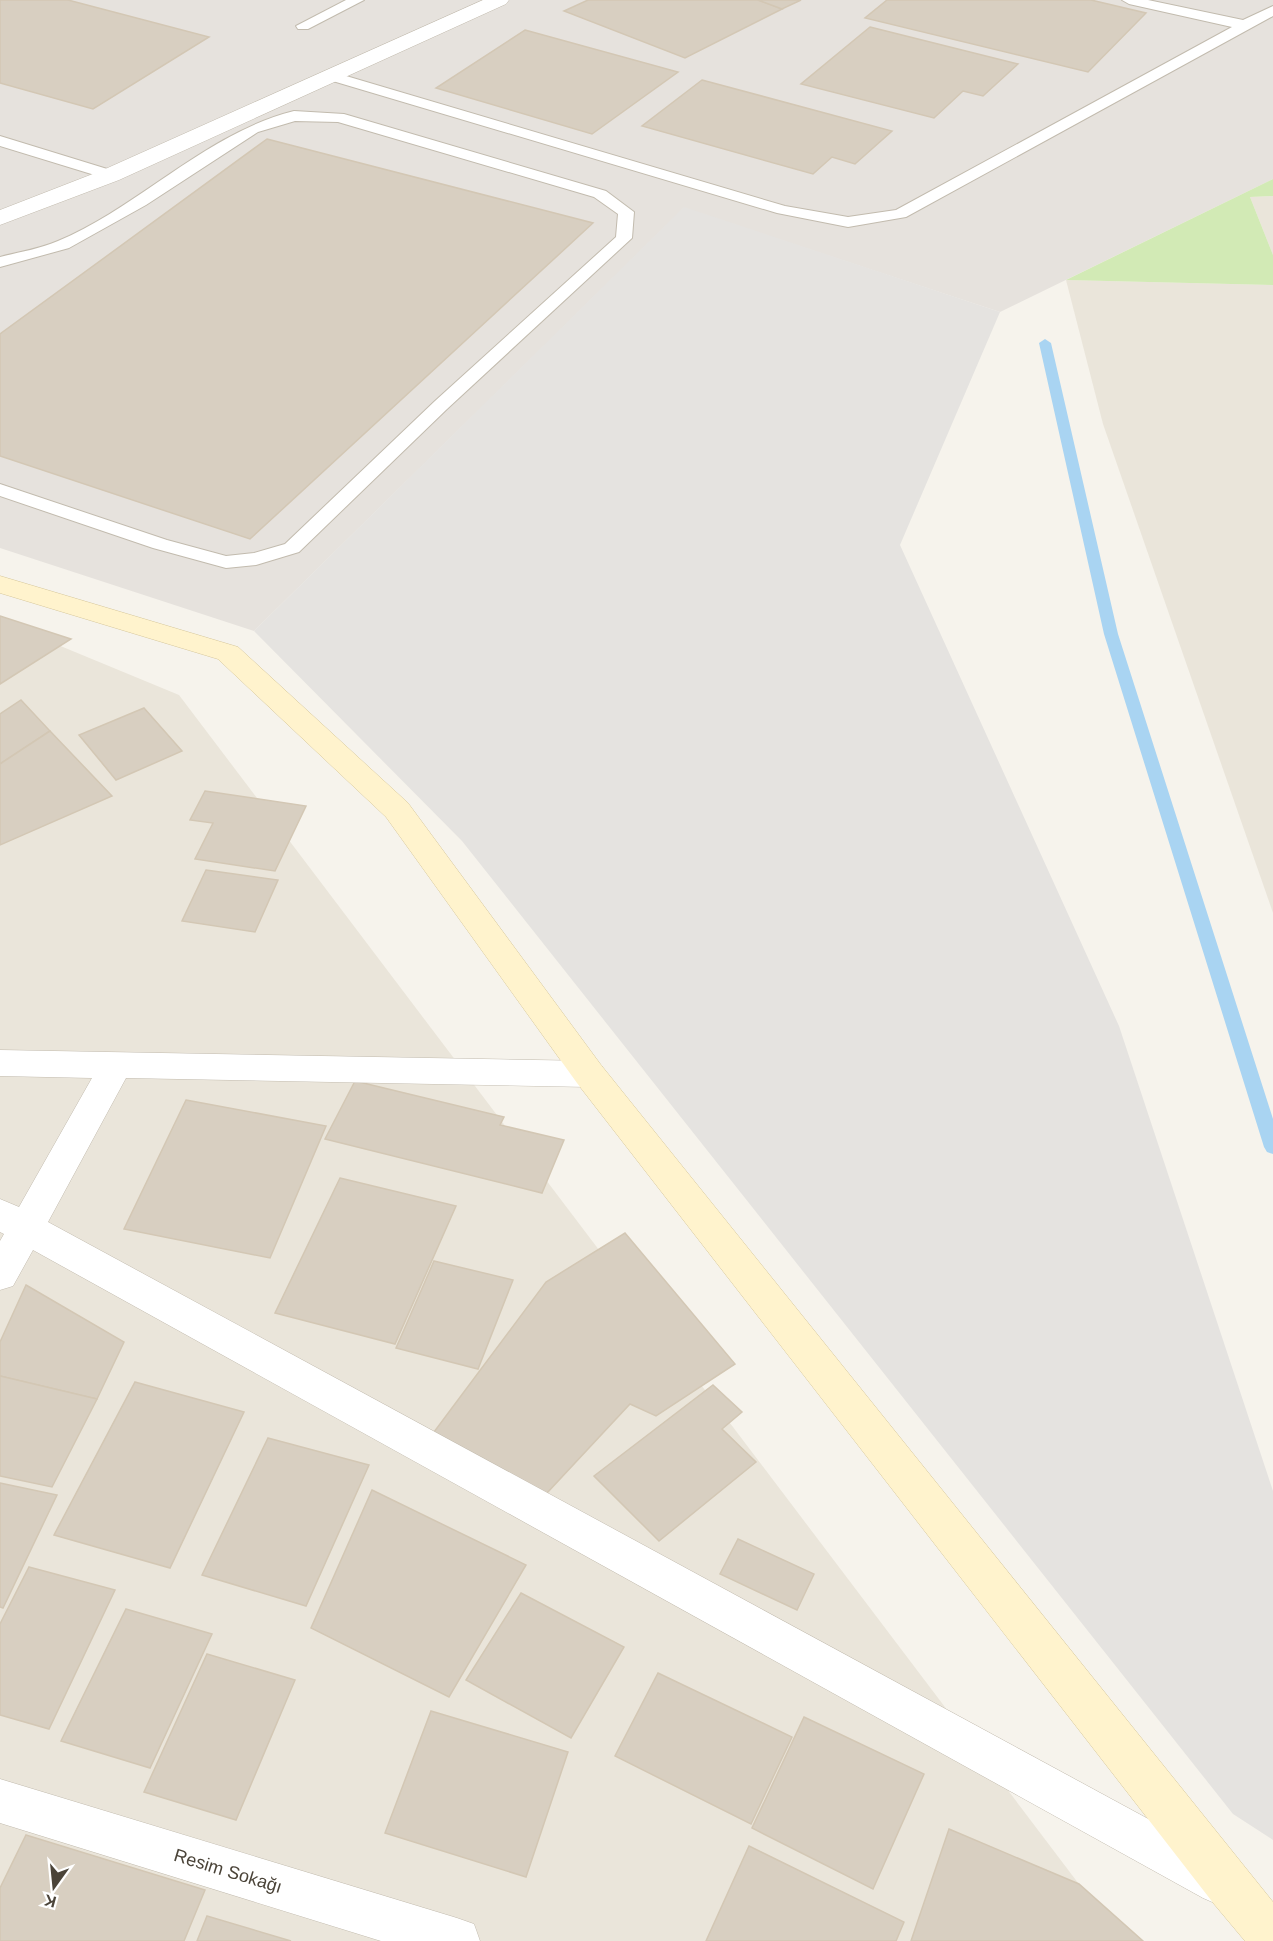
<svg xmlns="http://www.w3.org/2000/svg" width="1273" height="1941" viewBox="0 0 1273 1941" font-family="Helvetica,sans-serif">
<style>
.residential{fill:#eae5da}
.industrial{fill:#e6e2dd}
.green{fill:#d2eab5}
.parking{fill:#e5e3e0}
.lines{fill:none;stroke-linecap:round;stroke-linejoin:round}
.stream{fill:#a9d4f2;fill-rule:evenodd}
.building{fill:#d8cfc1;stroke:#d3c7b4;stroke-width:1.5}
.service-casing{stroke:#c2bbae;stroke-width:2}
.minor-casing{stroke:#c2bbae;stroke-width:1}
.secondary-casing{stroke:#d6c79b;stroke-width:1}
.service{fill:#fff;fill-rule:evenodd}
.minor{fill:#fff;fill-rule:evenodd}
.secondary{fill:#fff3cd;fill-rule:evenodd}
.labels{text-anchor:middle;dominant-baseline:central;stroke-width:4.5;stroke-linejoin:round;paint-order:stroke}
.near-street-label{font-size:18px;fill:#4b4439;stroke:#fff}
</style>
<rect width="100%" height="100%" fill="#f6f3ec"/>
<g class="residential">
<path d="M1273 196V255L1250 197Z"/>
<path d="M1066 280 1273 285V913L1103 424Z"/>
<path d="M0 621 179 695 1122 1941H0Z"/>
</g>
<path class="industrial" d="M0 0H1273V179L1000 312 684 208 254 631 0 548Z"/>
<path class="green" d="M1273 179V196L1250 197 1273 255V285L1066 280Z"/>
<path class="parking" d="M684 207 1000 312 900 545 1119 1026 1273 1491V1840L1233 1814 462 841 254 631Z"/>
<g class="lines">
<path class="stream" d="M1045 339 1051 343 1118 634 1273 1119V1154L1267 1152 1264 1147 1104 634 1039 343Z"/>
</g>
<g class="building">
<path d="M0 0H68L209 37 93 109 0 83Z"/>
<path d="M588 0H758L782 9 685 58 564 11Z"/>
<path d="M758 0H801L782 9Z"/>
<path d="M887 0H1091L1146 13 1088 72 865 18Z"/>
<path d="M870 27 1018 64 983 96 963 91 934 118 801 84Z"/>
<path d="M525 30 678 72 592 134 436 88Z"/>
<path d="M702 80 892 131 855 164 832 157 813 174 642 126Z"/>
<path d="M267 139 593 223 250 539 0 456V334Z"/>
<path d="M0 616 71 639 0 684Z"/>
<path d="M21 700 50 731 0 764V714Z"/>
<path d="M144 708 182 751 116 780 79 735Z"/>
<path d="M50 731 112 796 0 845V764Z"/>
<path d="M205 791 306 806 275 871 195 859 213 823 190 820Z"/>
<path d="M206 870 278 880 255 932 182 921Z"/>
<path d="M355 1081 504 1117 500 1125 564 1140 542 1193 325 1139Z"/>
<path d="M186 1100 326 1126 270 1258 124 1229Z"/>
<path d="M340 1178 456 1206 395 1344 275 1313Z"/>
<path d="M625 1233 735 1364 656 1416 630 1404 546 1494 431 1436 546 1282Z"/>
<path d="M434 1261 513 1280 478 1369 396 1348Z"/>
<path d="M26 1285 124 1342 97 1399 0 1376V1342Z"/>
<path d="M0 1376 97 1399 52 1487 0 1476Z"/>
<path d="M135 1382 244 1412 170 1568 54 1535Z"/>
<path d="M713 1385 742 1412 722 1429 756 1462 659 1541 594 1476Z"/>
<path d="M268 1438 369 1465 306 1606 202 1575Z"/>
<path d="M0 1483 57 1495 3 1608 0 1607Z"/>
<path d="M372 1490 526 1565 449 1697 311 1628Z"/>
<path d="M738 1539 814 1574 797 1610 720 1574Z"/>
<path d="M29 1567 115 1590 49 1729 0 1715V1624Z"/>
<path d="M521 1593 624 1647 571 1738 466 1680Z"/>
<path d="M126 1609 212 1634 150 1768 61 1741Z"/>
<path d="M207 1654 295 1680 236 1820 144 1792Z"/>
<path d="M658 1673 792 1737 751 1824 615 1756Z"/>
<path d="M431 1711 568 1752 526 1877 385 1833Z"/>
<path d="M804 1717 924 1774 873 1889 752 1828Z"/>
<path d="M949 1829 1079 1884 1143 1941H911Z"/>
<path d="M26 1835 205 1890 184 1941H0V1888Z"/>
<path d="M749 1846 904 1922 896 1941H706Z"/>
<path d="M207 1916 291 1941H197Z"/>
</g>
<g class="lines">
<defs>
<g id="service">
<path d="M346 0H364L308 29H298L296 26Z"/>
<path d="M1122 0H1148L1243 20 1273 6V16L906 217 848 227 777 213 326 79 324 76 331 72 336 73 785 206 848 217 896 210 1232 27 1129 4Z"/>
<path d="M294 111 344 114 606 191 634 212 632 238 447 409 299 552 256 565 226 568 153 548 0 496V484L167 540 226 556 254 553 285 544 435 401 616 237 618 214 594 197 338 122 295 121 258 132 146 205 69 248 0 267V257C19 252 40 249 58 241 141 206 206 133 294 111Z"/>
<path d="M0 136 117 172 119 175 111 180 0 146Z"/>
</g>
<g id="minor">
<path d="M483 0H509L506 4 119 180 0 225V210L103 170Z"/>
<path d="M0 1050 589 1061 601 1065 606 1074 601 1083 589 1087 126 1078 48 1222 1235 1866 1242 1882 1235 1898 1219 1905 1203 1898 33 1250 13 1286 0 1290V1241L4 1234 0 1232V1199L19 1207 92 1078 0 1076Z"/>
<path d="M0 1779 457 1918 474 1924 480 1941H381L0 1823Z"/>
</g>
<path id="secondary" d="M0 576 238 647 408 803 601 1065 1273 1902V1941H1245L1214 1904 577 1083 386 817 218 659 0 593Z"/>
</defs>
<use href="#service" class="service-casing"/>
<use href="#minor" class="minor-casing"/>
<use href="#secondary" class="secondary-casing"/>
<use href="#service" class="service"/>
<use href="#minor" class="minor"/>
<use href="#secondary" class="secondary"/>
</g>
<g class="labels">
<g class="near-street-label">
<text transform="translate(228 1871) rotate(17)">Resim Sokağı</text>
</g>
</g>
<g transform="translate(54 1887) rotate(195)" stroke="#ffffff" stroke-width="4.5" paint-order="stroke">
<path d="M0-4.5L10 22L0 15L-10 22Z" fill="#4b4439"/>
<text y="-9" font-size="16" font-weight="bold" text-anchor="middle" fill="#4b4439">K</text>
</g>
</svg>
